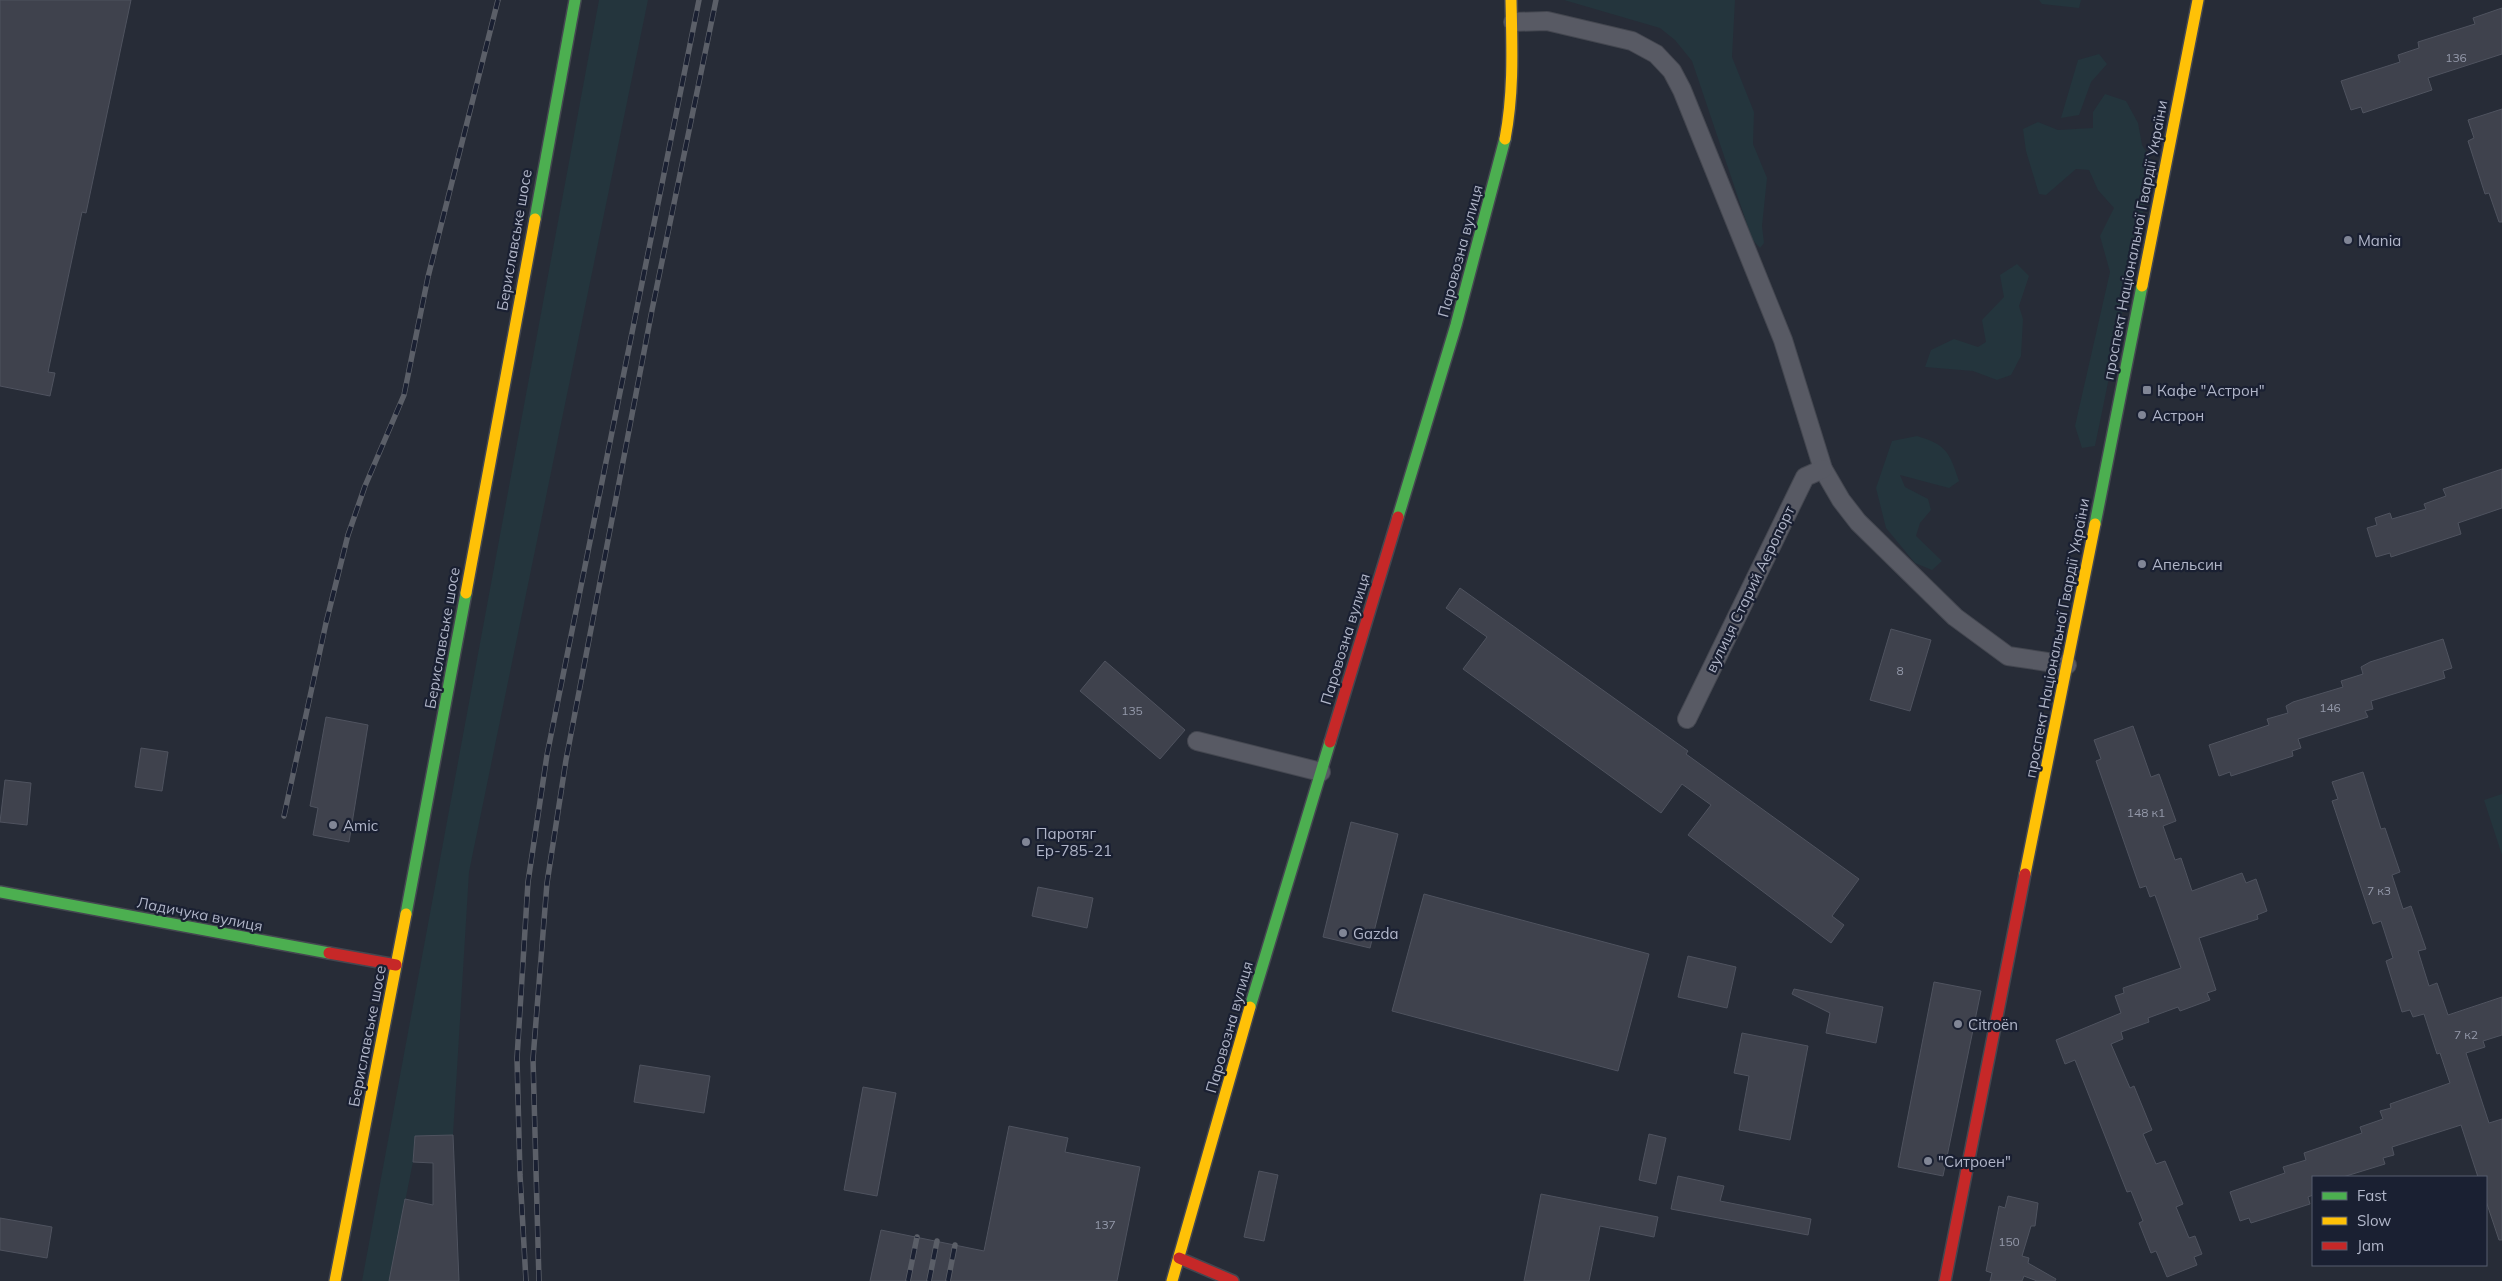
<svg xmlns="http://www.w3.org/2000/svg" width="2502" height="1281" viewBox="0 0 2502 1281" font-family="Mulish,sans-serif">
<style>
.green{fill:#24353d}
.building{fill:#3f424d;stroke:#4f535f}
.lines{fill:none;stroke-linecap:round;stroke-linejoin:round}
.street-casing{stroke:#444750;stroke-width:20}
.fast-casing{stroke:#444750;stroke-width:14}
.slow-casing{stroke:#444750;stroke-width:14}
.jam-casing{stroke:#444750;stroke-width:14}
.street{stroke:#585a64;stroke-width:18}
.fast{stroke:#4caf50;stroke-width:11}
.slow{stroke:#ffc107;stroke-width:11}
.jam{stroke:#c62828;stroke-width:11}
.rail-casing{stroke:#5b5f68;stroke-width:5.5}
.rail{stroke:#1a2032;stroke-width:4;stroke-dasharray:11;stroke-linecap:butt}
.poi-dot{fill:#818696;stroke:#1a2032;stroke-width:2}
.labels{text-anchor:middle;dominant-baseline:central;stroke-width:4.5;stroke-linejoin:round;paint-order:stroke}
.number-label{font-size:12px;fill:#9499aa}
.street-label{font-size:15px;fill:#b1b6c9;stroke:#1a2032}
.poi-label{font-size:15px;fill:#b1b6c9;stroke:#1a2032;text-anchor:start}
</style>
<rect width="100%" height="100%" fill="#272c37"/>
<g class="green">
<path d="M599 0H648L469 872 453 1135 415 1136 413 1162 389 1281H362Z"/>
<path d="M1564 0H1735L1732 57 1754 112 1753 144 1767 178 1762 226 1764 243 1760 248 1752 239 1692 61 1675 40 1660 28Z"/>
<path d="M2039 0H2081L2079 8 2042 4Z"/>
<path d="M2099 54 2107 64 2091 82 2079 115 2061 118 2078 60Z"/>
<path d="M2105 94 2126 101 2138 123 2142 145 2153 163 2095 446 2082 448 2075 426 2110 272 2100 236 2114 208 2098 190 2089 170 2076 169 2046 195 2039 194 2026 151 2023 129 2038 122 2058 130 2093 128V112Z"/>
<path d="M2017 264 2029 276 2019 306 2023 319 2021 356 2011 375 1997 380 1973 371 1925 367 1931 350 1954 339 1978 347 1986 342 1982 320 2004 297 2000 275Z"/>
<path d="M1917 436C1947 445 1949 452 1959 481L1949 488 1900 475 1905 487 1928 499 1931 510 1920 523 1916 536 1942 561 1932 570 1915 563 1886 528 1876 488 1892 441Z"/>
<path d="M2502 794V855L2484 800Z"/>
</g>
<g class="building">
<path d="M0 0H131L86 213 82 212 48 372 55 373 50 396 0 386Z"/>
<path d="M2502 8V54L2428 78 2432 90 2363 113 2361 107 2351 110 2341 81 2400 62 2398 55 2419 48 2418 42 2475 24 2473 18Z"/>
<path d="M2502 109V222H2499L2489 193 2485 194 2468 141 2474 138 2468 120Z"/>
<path d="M2502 469V508L2458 523 2461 534 2391 557 2390 553 2376 557 2367 528 2377 525 2375 518 2390 513 2392 519 2426 509 2424 504 2446 496 2443 489Z"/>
<path d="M1460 588 1688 751 1686 754 1859 879 1832 916 1844 925 1831 943 1688 835 1711 805 1682 784 1661 813 1463 669 1487 637 1446 608Z"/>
<path d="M1891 629 1931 640 1910 711 1870 700Z"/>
<path d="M2443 639 2452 668 2443 671 2445 678 2371 701 2373 709 2365 711 2368 717 2298 739 2301 748 2292 751 2293 756 2231 776 2230 772 2219 776 2209 745 2269 725 2267 719 2288 713 2286 706 2293 702 2343 687 2341 681 2363 674 2361 667 2370 662Z"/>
<path d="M1105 661 1185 730 1160 759 1080 691Z"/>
<path d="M326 717 368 725 349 842 313 835 318 808 310 806Z"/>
<path d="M2133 726 2151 777 2159 774 2176 821 2163 826 2175 860 2181 858 2192 891 2242 873 2246 883 2256 879 2267 911 2257 915 2258 919 2199 938 2216 990 2207 993 2210 1000 2180 1011 2178 1007 2148 1018 2149 1022 2121 1032 2123 1039 2111 1044 2130 1088 2134 1086 2152 1130 2143 1134 2156 1164 2165 1161 2183 1204 2176 1207 2189 1238 2195 1236 2202 1254 2194 1257 2197 1265 2167 1277 2156 1251 2151 1253 2139 1223 2143 1221 2131 1191 2127 1192 2075 1060 2065 1064 2056 1040 2121 1013 2115 996 2124 993 2123 988 2181 968 2155 895 2150 897 2146 886 2140 888 2096 761 2101 759 2094 740Z"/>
<path d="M141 748 168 752 162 791 135 787Z"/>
<path d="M2363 772 2381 829 2385 828 2400 872 2392 875 2403 909 2411 906 2426 949 2418 951 2429 986 2437 983 2448 1015 2502 997V1035L2483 1041 2485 1047 2466 1053 2489 1123 2502 1119V1240H2499L2486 1201V1177H2478L2461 1125 2392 1147 2394 1155 2383 1158 2385 1164 2343 1177H2313V1195L2308 1197 2310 1204 2251 1223 2249 1218 2240 1221 2230 1192 2285 1173 2283 1167 2306 1160 2304 1153 2362 1133 2360 1127 2383 1119 2380 1111 2391 1108 2390 1104 2450 1083 2440 1053 2437 1054 2424 1014 2413 1017 2410 1010 2402 1012 2386 961 2393 958 2381 921 2373 924 2332 801 2338 799 2332 782Z"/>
<path d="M5 780 31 783 27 825 0 822Z"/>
<path d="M1351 822 1398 834 1370 948 1323 937Z"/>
<path d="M1038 887 1093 898 1087 928 1032 916Z"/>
<path d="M1424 894 1649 954 1618 1071 1392 1011Z"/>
<path d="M1688 956 1736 967 1727 1008 1678 997Z"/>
<path d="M1934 982 1981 991 1943 1176 1898 1167Z"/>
<path d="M1794 989 1883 1007 1876 1043 1826 1033 1830 1013 1792 994Z"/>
<path d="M1742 1033 1808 1046 1790 1140 1739 1130 1749 1076 1734 1073Z"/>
<path d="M640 1065 710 1076 704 1113 634 1102Z"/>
<path d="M863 1087 896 1093 877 1196 844 1190Z"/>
<path d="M1009 1126 1068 1138 1065 1152 1140 1167 1117 1281H870L881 1230 984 1251Z"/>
<path d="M1649 1134 1666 1138 1656 1184 1639 1180Z"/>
<path d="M453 1135 459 1281H389L405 1199 433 1205V1163L413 1162 415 1136Z"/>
<path d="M1259 1171 1278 1175 1264 1241 1244 1237Z"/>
<path d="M1678 1176 1724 1186 1720 1201 1811 1219 1808 1235 1671 1209Z"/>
<path d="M1541 1194 1658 1217 1654 1237 1600 1226 1589 1281H1524Z"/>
<path d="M2008 1196 2038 1203 2035 1226H2031L2022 1256 2029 1258 2028 1263 2056 1279 2055 1281H2037L2024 1276 2022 1281H1990L1992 1273 1986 1271 1999 1206 2005 1208Z"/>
<path d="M0 1218 52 1227 47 1258 0 1250Z"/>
</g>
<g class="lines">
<defs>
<g id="street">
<path d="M1513 22 1547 21 1632 41 1656 54 1672 71 1682 90 1783 340 1823 469 1841 500 1858 522 1955 617 2008 656 2067 665"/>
<path d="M1687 719 1805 477 1823 469"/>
<path d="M1197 741 1321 772"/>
</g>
<g id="fast">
<path d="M535 219 575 0"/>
<path d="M1398 517 1456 325 1505 139"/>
<path d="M2095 524 2142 286"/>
<path d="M0 892 329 953"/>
<path d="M406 914 466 593"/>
<path d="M1250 1007 1330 742"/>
</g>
<g id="slow">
<path d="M1505 139C1514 92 1512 47 1511 0"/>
<path d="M2142 286 2198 0"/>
<path d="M466 593 535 219"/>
<path d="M2025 874 2095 524"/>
<path d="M335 1281 406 914"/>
<path d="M1172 1281 1250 1007"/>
</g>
<g id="jam">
<path d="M1330 742 1398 517"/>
<path d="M329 953 396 965"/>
<path d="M1179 1258 1233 1281"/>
<path d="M1945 1281 2025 874"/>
</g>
</defs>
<use href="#street" class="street-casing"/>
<use href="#fast" class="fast-casing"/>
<use href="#slow" class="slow-casing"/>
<use href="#jam" class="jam-casing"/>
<use href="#street" class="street"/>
<use href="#fast" class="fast"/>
<use href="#slow" class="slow"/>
<use href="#jam" class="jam"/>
<defs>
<g id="rail">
<path d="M284 816 326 623 348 535 365 486 404 395 428 277 498 0"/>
<path d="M526 1281 520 1175 517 1058 528 882 547 755 699 0"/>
<path d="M539 1281 533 1059 547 883 566 760 652 310 716 0"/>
<path d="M908 1281 917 1237"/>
<path d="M929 1281 937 1241"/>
<path d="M948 1281 955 1245"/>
</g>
</defs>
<use href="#rail" class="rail-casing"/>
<use href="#rail" class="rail"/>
</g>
<g class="poi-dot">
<circle cx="2348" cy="240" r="5"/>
<rect x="2142" y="385" width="10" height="10" rx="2.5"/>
<circle cx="2142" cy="415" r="5"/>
<circle cx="2142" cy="564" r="5"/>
<circle cx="333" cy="825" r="5"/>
<circle cx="1026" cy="842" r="5"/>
<circle cx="1343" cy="933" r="5"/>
<circle cx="1958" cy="1024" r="5"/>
<circle cx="1928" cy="1161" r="5"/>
</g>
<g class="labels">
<g class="number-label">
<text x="2456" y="57">136</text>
<text x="1900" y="670">8</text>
<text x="2330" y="707">146</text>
<text x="1132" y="710">135</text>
<text x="2146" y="812">148 к1</text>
<text x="2379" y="890">7 к3</text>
<text x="2466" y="1034">7 к2</text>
<text x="1105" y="1224">137</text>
<text x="2009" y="1241">150</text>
</g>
<g class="street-label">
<text transform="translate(514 240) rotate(-80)">Бериславське шосе</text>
<text transform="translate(2135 240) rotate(-79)">проспект Національної Гвардії України</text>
<text transform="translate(1460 251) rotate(-75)">Паровозна вулиця</text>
<text transform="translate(1750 589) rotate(-64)">вулиця Старий Аеропорт</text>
<text transform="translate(442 638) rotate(-80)">Бериславське шосе</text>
<text transform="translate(2057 638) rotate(-79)">проспект Національної Гвардії України</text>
<text transform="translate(1345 639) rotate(-73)">Паровозна вулиця</text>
<text transform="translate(200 914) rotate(11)">Ладичука вулиця</text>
<text transform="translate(1229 1027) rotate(-74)">Паровозна вулиця</text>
<text transform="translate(367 1036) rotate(-79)">Бериславське шосе</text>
</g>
<g class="poi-label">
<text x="2358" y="240">Mania</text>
<text x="2157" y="390">Кафе "Астрон"</text>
<text x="2152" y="415">Астрон</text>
<text x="2152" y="564">Апельсин</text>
<text x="343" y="825">Amic</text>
<text x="1036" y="833">Паротяг<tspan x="1036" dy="17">Ер-785-21</tspan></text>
<text x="1353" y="933">Gazda</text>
<text x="1968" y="1024">Citroën</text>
<text x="1938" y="1161">"Ситроен"</text>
</g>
</g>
<rect x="2312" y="1176" width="175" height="90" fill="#1a2032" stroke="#565c6e"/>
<rect x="2322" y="1192" width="25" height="8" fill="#4caf50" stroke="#565c6e"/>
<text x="2357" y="1201" font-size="15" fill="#b1b6c9">Fast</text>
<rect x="2322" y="1217" width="25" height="8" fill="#ffc107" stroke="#565c6e"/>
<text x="2357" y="1226" font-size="15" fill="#b1b6c9">Slow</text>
<rect x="2322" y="1242" width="25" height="8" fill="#c62828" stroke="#565c6e"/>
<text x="2357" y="1251" font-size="15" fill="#b1b6c9">Jam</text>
</svg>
